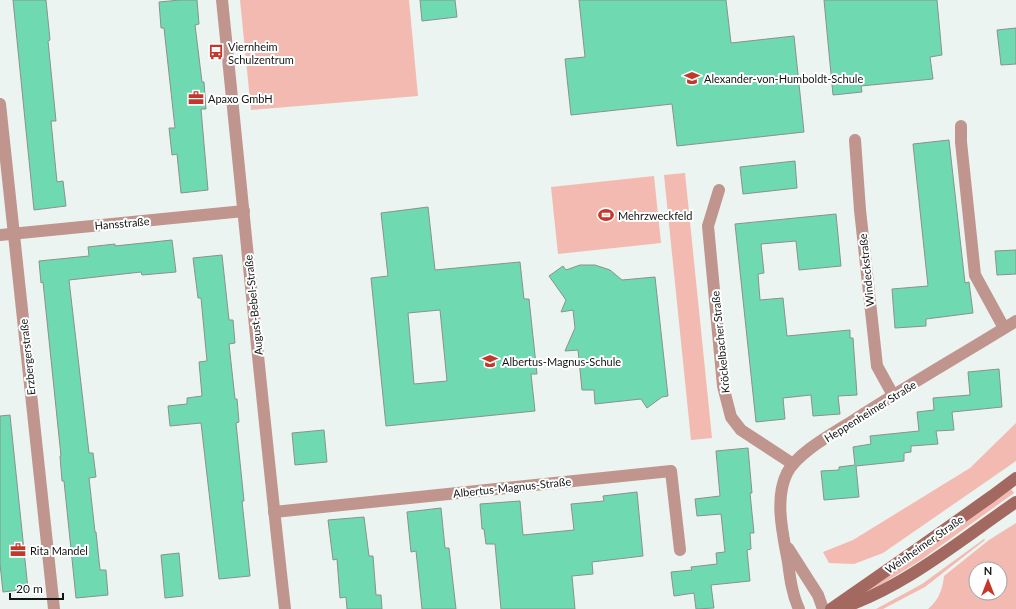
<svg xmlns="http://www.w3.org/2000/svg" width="1016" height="609" viewBox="0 0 1016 609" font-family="Lato,sans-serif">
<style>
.green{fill:#f3bab1;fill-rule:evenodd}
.building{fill:#6fd9b2;stroke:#89928e;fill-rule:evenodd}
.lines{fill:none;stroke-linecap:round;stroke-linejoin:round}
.street{stroke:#bf958e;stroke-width:12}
.secondary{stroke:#a3685f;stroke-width:12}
.labels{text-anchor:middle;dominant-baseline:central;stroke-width:4;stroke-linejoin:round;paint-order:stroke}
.poi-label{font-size:11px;fill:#121514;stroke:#fff;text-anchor:start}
.street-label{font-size:11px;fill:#121514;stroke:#fff}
</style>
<rect width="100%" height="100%" fill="#ebf4f0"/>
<g class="green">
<path d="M240 0H409L418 96 251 110Z"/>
<path d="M685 173 712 438 691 440 664 175Z"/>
<path d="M654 176 661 243 558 254 551 187Z"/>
<path d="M1016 423V461L883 553 854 564 829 563 823 552 853 540 970 468Z"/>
<path d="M1011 489 1014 493 921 560 856 600 853 595Z"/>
<path d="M1016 523V609H928C938 601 943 589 944 576L989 540ZM976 569H1000V593H976Z"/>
<path d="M984 539 985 540 925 587 883 609H876L922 584Z"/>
</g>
<g class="building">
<path d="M13 0H46L50 40 48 41 56 121H51L57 182 63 181 66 206 34 210Z"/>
<path d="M180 0H197L199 24 195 25 202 82H204L206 109H201L208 190 181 193 177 154 172 155 169 128H175L164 28H161L159 2Z"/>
<path d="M420 0H455L457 17 422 21Z"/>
<path d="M579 0H726L731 43 794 36 804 132 677 146 672 104 571 115 565 59 585 57Z"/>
<path d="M824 0H937L942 55 930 57 933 79 861 86 862 92 833 95Z"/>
<path d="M1016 28V64L1001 65 997 30Z"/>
<path d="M949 140 965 283 969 282 973 313 926 319V326L895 328 892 289 928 286 913 144Z"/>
<path d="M795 161 797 188 743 194 740 167Z"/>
<path d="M428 207 435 270 520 262 524 299H529L537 374H531L535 411 386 426 371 278 388 276 381 213ZM440 310 447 381 414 384 408 313Z"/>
<path d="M836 214 841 266 799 270 796 241 761 244 764 273 758 274 760 300 783 298 787 336 850 330V338H853L857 395 838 396 840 414 813 416 811 395 783 398 785 419 756 422 735 224Z"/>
<path d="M172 240 176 272 142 275 141 272 69 280 89 453H93L96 477 89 478 95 532H96L100 570H106L108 595 76 598 64 481H62L60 456H61L43 282 41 283 39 261 89 256 88 247 115 244V246Z"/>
<path d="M1016 250V274L997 275 995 251Z"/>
<path d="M222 255 229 320H233L235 343 229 344 235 399H237L239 422 236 423 244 501H242L250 576 219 579 201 423 170 426 168 406 187 404V398L202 396 199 362 207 361 201 298H198L193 258Z"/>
<path d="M580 265H595L610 270 622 280 655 277 668 396 662 397 647 408 641 399 595 404 594 390H582L578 350 565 351 575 328 573 310 561 312 566 300 549 276 563 266 566 270Z"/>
<path d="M999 369 1002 407 952 412 954 430 936 431 938 444 911 446V452L904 453V461L856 466 859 497 824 500 821 471 839 470V467L855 465 853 447 871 444 870 436 919 431 917 412 934 410 933 398 970 395 968 372Z"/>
<path d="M10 415 28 589 3 592 0 564V416Z"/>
<path d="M324 430 327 462 295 465 292 433Z"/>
<path d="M748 448 752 493H750L754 533H750L751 549 747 550 750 581 711 585 714 608 696 609 694 593 674 596 671 572 692 570 691 567 717 564 716 553 725 552 721 514 697 516 695 499 720 496 716 451Z"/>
<path d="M637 492 643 556 592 562 593 574 572 576 575 609H501L495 544H486L484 529H482L480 504 520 501 523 535 574 530 571 504 604 501 603 496Z"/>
<path d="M441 508 445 548H449L456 609H422L416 551 411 552 407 512Z"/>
<path d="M364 517 369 556H373L376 595H381L382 609H347L346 597 340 598 337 559 333 560 328 520Z"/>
<path d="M179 553 183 596 165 598 161 555Z"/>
</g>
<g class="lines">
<g class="street">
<path d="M222 0C243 203 262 406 285 609"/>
<path d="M0 104 54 609"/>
<path d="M961 126V142L975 275 1004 328"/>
<path d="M855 140 860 210 877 366 893 395"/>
<path d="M719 190 708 226 723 386 731 417 741 430 793 464"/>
<path d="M0 235 244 211"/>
<path d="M274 512 671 471 680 550"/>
<path d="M788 548 818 595 823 609"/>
<path d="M799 609C792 594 790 578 788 562 783 535 774 499 787 473 797 453 832 434 851 422 905 387 961 355 1016 321"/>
</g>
<g class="secondary">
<path d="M831 609 913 552 992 496 1016 478"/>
<path d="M838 609C901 590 962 539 1016 502"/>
</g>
</g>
<defs>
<symbol id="bus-bare" viewBox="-9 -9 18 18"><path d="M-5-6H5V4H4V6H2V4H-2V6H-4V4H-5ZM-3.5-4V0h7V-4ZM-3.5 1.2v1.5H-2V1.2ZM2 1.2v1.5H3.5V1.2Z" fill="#c4372b" stroke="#fff" stroke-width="2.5" paint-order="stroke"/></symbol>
<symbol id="school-bare" viewBox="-9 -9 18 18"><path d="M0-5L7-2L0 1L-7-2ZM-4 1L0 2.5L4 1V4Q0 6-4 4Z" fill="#c4372b" stroke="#fff" stroke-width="2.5" paint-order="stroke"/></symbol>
<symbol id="office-bare" viewBox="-9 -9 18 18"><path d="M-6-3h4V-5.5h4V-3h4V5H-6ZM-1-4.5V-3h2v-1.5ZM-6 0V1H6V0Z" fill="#c4372b" stroke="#fff" stroke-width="2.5" paint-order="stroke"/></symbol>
<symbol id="stadium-bare" viewBox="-9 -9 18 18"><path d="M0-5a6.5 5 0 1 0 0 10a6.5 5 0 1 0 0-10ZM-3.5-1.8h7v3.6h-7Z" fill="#c4372b" stroke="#fff" stroke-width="2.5" paint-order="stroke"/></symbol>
</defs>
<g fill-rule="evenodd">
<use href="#bus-bare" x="205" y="41" width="22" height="22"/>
<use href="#school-bare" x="681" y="67" width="22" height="22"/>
<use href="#office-bare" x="185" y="87" width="22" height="22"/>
<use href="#stadium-bare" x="595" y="204" width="22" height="22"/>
<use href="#school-bare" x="479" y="350" width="22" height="22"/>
<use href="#office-bare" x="7" y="539" width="22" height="22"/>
</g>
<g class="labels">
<g class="poi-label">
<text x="228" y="46">Viernheim<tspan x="228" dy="13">Schulzentrum</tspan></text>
<text x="704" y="78">Alexander-von-Humboldt-Schule</text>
<text x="208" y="98">Apaxo GmbH</text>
<text x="618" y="215">Mehrzweckfeld</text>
<text x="502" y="361">Albertus-Magnus-Schule</text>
<text x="30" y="550">Rita Mandel</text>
</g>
<g class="street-label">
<text transform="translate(122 223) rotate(-5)">Hansstraße</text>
<text transform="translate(866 270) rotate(-96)">Windeckstraße</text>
<text transform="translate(253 305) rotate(-96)">August-Bebel-Straße</text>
<text transform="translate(720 342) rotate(-96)">Kröckelbacher Straße</text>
<text transform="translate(27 357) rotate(-96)">Erzbergerstraße</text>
<text transform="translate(870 411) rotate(-32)">Heppenheimer Straße</text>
<text transform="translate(512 487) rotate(-6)">Albertus-Magnus-Straße</text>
<text transform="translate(924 544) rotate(-35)">Weinheimer Straße</text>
</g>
</g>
<g transform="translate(988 581)"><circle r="19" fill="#ffffff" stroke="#a0a1a1"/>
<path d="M0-3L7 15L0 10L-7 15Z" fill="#c4372b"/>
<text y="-6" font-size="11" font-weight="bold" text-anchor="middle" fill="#121514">N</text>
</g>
<path d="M10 593v6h53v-6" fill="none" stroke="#121514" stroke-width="2"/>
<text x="16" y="593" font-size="12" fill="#121514" stroke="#ffffff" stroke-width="3" paint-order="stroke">20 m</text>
</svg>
